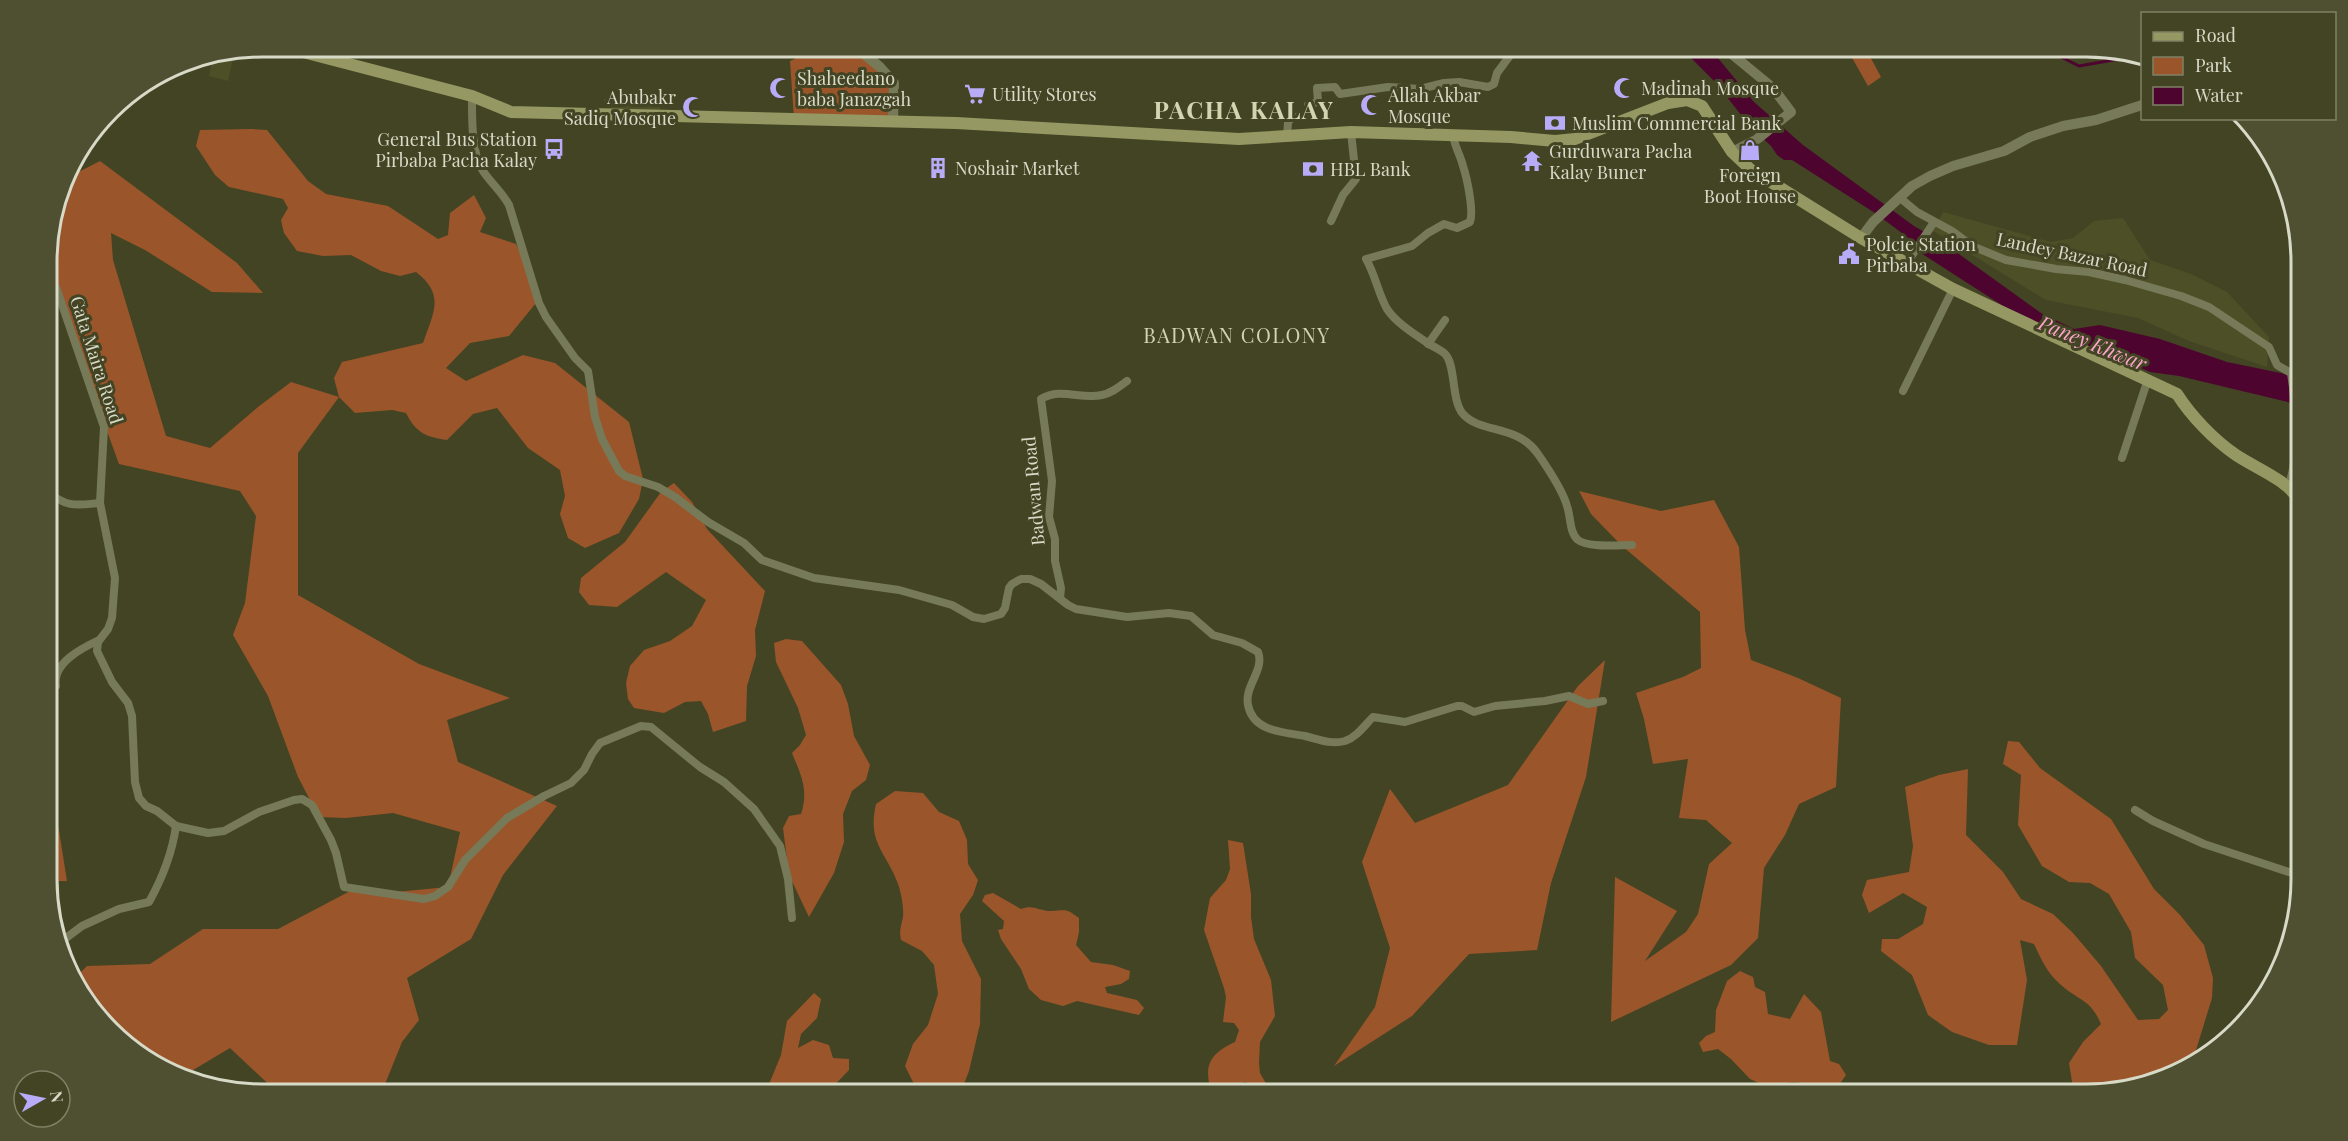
<svg xmlns="http://www.w3.org/2000/svg" width="2348" height="1141" viewBox="0 0 2348 1141" font-family="'Playfair Display',serif">
<style>
.built{fill:#4d4f27}
.green{fill:#9a562a}
.water{fill:#4d052f}
.lines{fill:none;stroke-linecap:round;stroke-linejoin:round}
.stream{stroke:#4d052f;stroke-width:3}
.minor{stroke:#777a58;stroke-width:8}
.tertiary{stroke:#777a58;stroke-width:10}
.secondary{stroke:#959862;stroke-width:12}
.labels{text-anchor:middle;dominant-baseline:central;stroke-width:6;stroke-linejoin:round;paint-order:stroke}
.poi-label{font-size:18px;fill:#d8dac8;stroke:#434424;text-anchor:start}
.street-label{font-size:18px;fill:#d8dac8;stroke:#434424}
.neighbourhood-label{font-size:20px;letter-spacing:1.5px;fill:#d2d5b0;stroke:#434424}
.water-label{font-size:20px;font-style:italic;fill:#faa4ca;stroke:#434424}
.district-label{font-size:24px;font-weight:bold;letter-spacing:1.5px;fill:#d2d5b0;stroke:#434424}
.rim{fill:none;stroke:#d8dac8;stroke-width:3}
</style>
<rect width="100%" height="100%" fill="#434424"/>
<g class="built">
<path d="M227 53 234 55 228 81 209 76 213 56Z"/>
<path d="M604 99 661 100 660 111 605 107Z"/>
<path d="M1943 212 2051 242 2073 238 2094 221 2123 218 2150 260 2191 274 2227 292 2269 337 2267 367 2189 341 2138 318 2046 300 1933 231Z"/>
</g>
<g class="green">
<path d="M821 47 830 53 833 47H851L888 74 893 121 794 119 790 61Z"/>
<path d="M1846 47H1870L1866 49 1881 77 1868 86Z"/>
<path d="M251 129 267 130 308 181 326 194 388 206 438 239 448 235 450 213 474 195 486 218 480 232 516 244 533 277 536 303 509 336 470 343 446 368 466 381 523 355 555 363 629 422 643 479 639 499 619 533 585 548 568 538 560 514 565 496 560 470 528 448 497 408 473 414 447 440C426 437 416 433 406 413L392 410 355 413 339 397 298 453V595L419 664 510 698 447 720 458 762 557 806 503 875 471 939 407 978 419 1020 402 1042 381 1094H279L230 1048 183 1076 167 1072 91 1010 77 976 87 966 150 964 203 929H278L354 889 385 893 448 887 460 832 393 813 346 818 319 817 298 777 268 696 233 635 245 603 256 516 240 491 119 464 71 332 47 251 65 179 100 161 237 263 263 293 212 292 145 250 111 233 113 260 166 436 210 448 258 407 291 382 339 397 334 378 342 362 423 343C433 313 446 295 416 272L400 276 381 271 351 255 323 256 297 251 284 233 281 220 288 208 283 199 229 187 215 175 196 146 200 130Z"/>
<path d="M674 483 692 502 707 529 765 591 755 630 756 656 747 686 746 721 713 732 708 714 701 701 685 702 664 713 634 708 628 699 626 683 630 666 644 650 670 641 692 626 706 600 666 572 617 607 589 605 579 592 581 578 625 542 661 492Z"/>
<path d="M1579 491 1661 511 1714 500 1739 547 1745 630 1751 660 1798 678 1841 698 1836 787 1799 804 1785 835 1764 868 1758 938 1731 965 1611 1022 1615 877 1677 911 1645 961 1686 932 1698 914 1709 864 1732 843 1706 820 1679 818 1688 759 1653 764 1644 719 1636 693 1683 677 1701 668 1700 612 1621 545 1591 514Z"/>
<path d="M786 639 802 641 841 685 848 704 854 736 870 765 866 780 852 791 843 814 844 842 834 873 809 917 789 875 783 828 789 816 801 814C809 790 801 775 792 753L800 745 806 735 798 708 776 662 774 643Z"/>
<path d="M1605 660 1586 777 1551 883 1537 950 1469 954 1412 1016 1334 1066 1375 1007 1390 948 1362 862 1390 789 1415 823 1508 785 1578 686Z"/>
<path d="M2008 741 2019 742 2040 768 2111 819 2154 889 2180 915 2204 945 2213 978 2212 998 2192 1063 2099 1094H2074L2069 1063 2083 1042 2101 1024C2090 998 2078 1001 2060 984 2047 973 2041 959 2034 944L2020 940 2027 980 2017 1045H1989L1952 1032 1928 1015 1912 975 1881 951 1882 939H1898L1923 924 1927 907 1903 893 1869 913 1862 895 1867 880 1909 872 1913 846 1905 787 1939 775 1968 769 1966 835 2003 872 2021 899 2053 914 2073 933 2101 966 2138 1020 2159 1019 2168 1010 2163 985 2135 958 2131 932 2109 894 2090 883 2069 882 2042 866 2018 825 2021 775 2003 764Z"/>
<path d="M48 787H52L67 881H48Z"/>
<path d="M895 791 923 793 939 812 959 821 967 840 968 864 978 880 973 895 960 914 962 941 981 979 980 1024 969 1071 960 1094H914V1084L905 1066 913 1044 928 1025 938 994 934 965 922 951 901 940C899 931 901 926 903 917 904 908 901 892 898 884 886 851 867 844 876 804Z"/>
<path d="M1228 840 1243 843 1251 894V917L1254 939 1271 980 1275 1016 1260 1042 1259 1063 1260 1073 1272 1094H1253L1248 1083 1244 1082 1237 1094H1212C1203 1066 1209 1054 1235 1042L1239 1030 1234 1023 1223 1022 1226 997 1224 988 1204 930 1210 898 1226 880 1230 869Z"/>
<path d="M993 893 1021 909C1033 904 1039 911 1051 911 1066 910 1066 908 1079 918V932L1076 945 1091 962 1113 965 1130 971 1129 979 1121 984 1105 987 1107 993 1137 1000 1144 1008 1139 1015 1077 1001 1063 1006 1041 1000 1029 989 1021 969 1001 939 998 930 1003 929 1004 921 982 901 985 895Z"/>
<path d="M1740 971 1753 977 1755 987 1765 992 1768 1014 1790 1019 1804 994 1821 1012 1830 1061 1839 1064 1846 1075 1839 1085 1823 1090C1801 1081 1793 1079 1770 1088L1750 1079 1731 1059 1718 1049 1703 1052 1699 1043 1706 1036 1715 1032 1716 1010 1727 981Z"/>
<path d="M814 993 821 999 817 1018 801 1034 798 1048 813 1040 829 1045 833 1058 849 1059V1070L826 1094H765L781 1055 787 1021Z"/>
</g>
<path class="water" d="M1680 47H1709L1754 102 1803 145 1914 226 1945 244 2041 313 2074 329 2100 325 2160 339 2227 362 2300 377V405L2179 376 2150 372 2107 353 2071 341 2028 322 1913 248 1914 242 1875 213 1792 160H1784L1777 155 1771 146 1749 125 1715 82Z"/>
<g class="lines">
<path class="stream" d="M2039 46 2079 66 2130 57"/>
<g class="minor">
<path d="M472 96C472 116 471 154 483 171 491 183 502 192 509 205L539 303 546 317 575 358 588 371 595 417 602 439 619 471 625 476 658 487 675 497 708 522 744 543 762 560 814 578 899 590 952 605 973 617 984 619 1001 614 1005 608 1009 588 1012 584 1021 579H1030L1041 584 1068 605 1076 609 1127 617 1169 613 1191 616 1213 635 1242 643 1258 652C1265 670 1244 686 1248 705 1253 732 1284 732 1305 736 1318 739 1331 745 1345 741 1357 737 1364 726 1373 717L1405 722 1457 706H1462L1474 712 1495 706 1545 701 1569 696 1588 704 1603 701"/>
<path d="M1453 135C1455 148 1460 154 1463 166 1467 178 1474 211 1470 222L1457 228 1444 224 1428 233 1412 246 1366 259C1375 274 1378 293 1387 309 1396 323 1416 335 1429 344 1434 347 1441 350 1445 354 1456 364 1451 401 1463 414 1481 434 1517 424 1538 454 1547 467 1563 491 1567 506 1571 517 1569 532 1578 540 1588 548 1619 545 1632 545"/>
<path d="M1287 137 1288 122 1292 118 1310 114 1308 105 1318 102 1317 88 1335 87 1340 94 1388 87 1420 89 1444 83 1459 82 1488 87 1494 84 1497 73 1517 46"/>
<path d="M1899 197 1917 212 1952 231 1972 246 2006 260 2056 269 2089 272 2125 280 2181 296 2209 307 2269 347 2277 365 2291 373C2296 404 2300 457 2288 487"/>
<path d="M1331 221 1343 195 1356 179 1351 132"/>
<path d="M1907 263 1934 222"/>
<path d="M47 269 57 290 104 427 100 503 115 578 112 618 108 629 98 642 97 651 112 682 128 703 132 716 135 782 139 798 146 806 157 811 176 826 208 833 224 831 259 812 294 800 302 799 312 805 331 840 336 853 344 887 424 899 435 896 448 887 465 860 507 818 544 796 571 783 584 770 592 754 600 743 641 726 651 727 700 767 724 782 754 809 780 846 788 879 792 918"/>
<path d="M1428 344 1445 320"/>
<path d="M1903 391 1953 289"/>
<path d="M2122 458 2148 379"/>
<path d="M48 492C67 508 77 505 100 503"/>
<path d="M1060 598 1061 588 1055 561V539L1049 517 1052 481 1041 399C1061 387 1081 400 1102 395 1112 393 1119 387 1127 381"/>
<path d="M56 686C52 663 82 648 99 640"/>
<path d="M2135 810 2153 821 2204 844 2301 876"/>
<path d="M62 941 82 926 119 909 149 902C163 877 172 854 176 826"/>
</g>
<g class="tertiary">
<path d="M854 46 880 67 894 83 893 121"/>
<path d="M1722 46 1773 88 1791 112 1756 140 1732 152"/>
<path d="M1861 238 1873 222 1912 186 1930 176 1953 166 2004 151 2030 137 2063 126 2096 120 2142 105"/>
</g>
<path class="secondary" d="M280 46 472 96 511 112 956 123 1239 139 1351 132 1511 137 1555 141 1575 139 1668 103 1687 100 1702 106 1732 152 1750 169 1861 238 1953 289 2177 394C2191 416 2214 440 2236 455 2257 469 2286 479 2300 501"/>
</g>
<defs>
<symbol id="mosque-bare" viewBox="-9 -9 18 18"><path d="M3.5-4.9A6 6 0 1 0 3.5 4.9A5 5 0 1 1 3.5-4.9Z" fill="#b8abf7" stroke="#434424" stroke-width="2.5" paint-order="stroke"/></symbol>
<symbol id="supermarket-bare" viewBox="-9 -9 18 18"><path d="M-6-5.5h2.5l.6 2H6L4.5 2H-2.5L-4.4-4H-6ZM-1.5 3.2a1.3 1.3 0 1 0 .1 0ZM3 3.2a1.3 1.3 0 1 0 .1 0Z" fill="#b8abf7" stroke="#434424" stroke-width="2.5" paint-order="stroke"/></symbol>
<symbol id="bank-bare" viewBox="-9 -9 18 18"><path d="M-6-4H6V4H-6ZM0-2.3a2.3 2.3 0 1 0 0 4.6a2.3 2.3 0 1 0 0-4.6Z" fill="#b8abf7" stroke="#434424" stroke-width="2.5" paint-order="stroke"/></symbol>
<symbol id="bus-bare" viewBox="-9 -9 18 18"><path d="M-5-6H5V4H4V6H2V4H-2V6H-4V4H-5ZM-3.5-4V0h7V-4ZM-3.5 1.2v1.5H-2V1.2ZM2 1.2v1.5H3.5V1.2Z" fill="#b8abf7" stroke="#434424" stroke-width="2.5" paint-order="stroke"/></symbol>
<symbol id="shop-bare" viewBox="-9 -9 18 18"><path d="M-5-2.5h2.3a2.7 3.5 0 0 1 5.4 0H5L5.5 6h-11ZM-1.5-2.5h3a1.5 2.3 0 0 0-3 0Z" fill="#b8abf7" stroke="#434424" stroke-width="2.5" paint-order="stroke"/></symbol>
<symbol id="temple-bare" viewBox="-9 -9 18 18"><path d="M0-6L5-2H3V0L6.5 2.5H4V6H1.5V3h-3V6H-4V2.5H-6.5L-3 0V-2H-5Z" fill="#b8abf7" stroke="#434424" stroke-width="2.5" paint-order="stroke"/></symbol>
<symbol id="building-bare" viewBox="-9 -9 18 18"><path d="M-4-6H4V6H1V3H-1V6H-4ZM-2.5-4.3h1.7v1.8h-1.7ZM.8-4.3h1.7v1.8H.8ZM-2.5-1h1.7V.8h-1.7ZM.8-1h1.7V.8H.8Z" fill="#b8abf7" stroke="#434424" stroke-width="2.5" paint-order="stroke"/></symbol>
<symbol id="civic-bare" viewBox="-9 -9 18 18"><path d="M-.6-6.5H3V-4.5H.6V-3L4-1V1h2V6H-6V1h2V-1L-.6-3ZM-1.2 2.5V6h2.4V2.5Z" fill="#b8abf7" stroke="#434424" stroke-width="2.5" paint-order="stroke"/></symbol>
</defs>
<g fill-rule="evenodd">
<use href="#mosque-bare" x="765" y="73" width="30" height="30"/>
<use href="#mosque-bare" x="1609" y="73" width="30" height="30"/>
<use href="#supermarket-bare" x="960" y="79" width="30" height="30"/>
<use href="#mosque-bare" x="1356" y="90" width="30" height="30"/>
<use href="#mosque-bare" x="678" y="92" width="30" height="30"/>
<use href="#bank-bare" x="1540" y="108" width="30" height="30"/>
<use href="#bus-bare" x="539" y="134" width="30" height="30"/>
<use href="#shop-bare" x="1735" y="135" width="30" height="30"/>
<use href="#temple-bare" x="1517" y="146" width="30" height="30"/>
<use href="#building-bare" x="923" y="153" width="30" height="30"/>
<use href="#bank-bare" x="1298" y="154" width="30" height="30"/>
<use href="#civic-bare" x="1834" y="239" width="30" height="30"/>
</g>
<g class="labels">
<g class="poi-label">
<text x="797" y="78">Shaheedano<tspan x="797" dy="21">baba Janazgah</tspan></text>
<text x="1641" y="88">Madinah Mosque</text>
<text x="992" y="94">Utility Stores</text>
<text x="1388" y="95">Allah Akbar<tspan x="1388" dy="21">Mosque</tspan></text>
<text x="676" y="97" text-anchor="end">Abubakr<tspan x="676" dy="21">Sadiq Mosque</tspan></text>
<text x="1572" y="123">Muslim Commercial Bank</text>
<text x="537" y="139" text-anchor="end">General Bus Station<tspan x="537" dy="21">Pirbaba Pacha Kalay</tspan></text>
<text x="1549" y="151">Gurduwara Pacha<tspan x="1549" dy="21">Kalay Buner</tspan></text>
<text x="955" y="168">Noshair Market</text>
<text x="1330" y="169">HBL Bank</text>
<text x="1750" y="175" text-anchor="middle">Foreign<tspan x="1750" dy="21">Boot House</tspan></text>
<text x="1866" y="244">Polcie Station<tspan x="1866" dy="21">Pirbaba</tspan></text>
</g>
<g class="street-label">
<text transform="translate(2072 254) rotate(12)">Landey Bazar Road</text>
<text transform="translate(97 360) rotate(72)">Gata Maira Road</text>
<text transform="translate(1033 491) rotate(-95)">Badwan Road</text>
</g>
<g class="neighbourhood-label">
<text x="1237" y="334">BADWAN COLONY</text>
</g>
<g class="water-label">
<text transform="translate(2093 342) rotate(22)">Paney Khwar</text>
</g>
<g class="district-label">
<text x="1244" y="109">PACHA KALAY</text>
</g>
</g>
<path d="M0 0H2348V1141H0ZM262 57H2086A205 205 0 0 1 2291 262V879A205 205 0 0 1 2086 1084H262A205 205 0 0 1 57 879V262A205 205 0 0 1 262 57Z" fill="#4f5031" fill-rule="evenodd"/>
<path class="rim" d="M262 57H2086A205 205 0 0 1 2291 262V879A205 205 0 0 1 2086 1084H262A205 205 0 0 1 57 879V262A205 205 0 0 1 262 57Z"/>
<rect x="2141" y="12" width="195" height="108" fill="#434424" stroke="#7f8066" stroke-width="1.5"/>
<rect x="2153" y="32" width="30" height="9" fill="#959862" stroke="#7f8066" stroke-width="1.5"/>
<text x="2195" y="42" font-size="18" fill="#d8dac8">Road</text>
<rect x="2153" y="57" width="30" height="18" fill="#9a562a" stroke="#7f8066" stroke-width="1.5"/>
<text x="2195" y="72" font-size="18" fill="#d8dac8">Park</text>
<rect x="2153" y="87" width="30" height="18" fill="#4d052f" stroke="#7f8066" stroke-width="1.5"/>
<text x="2195" y="102" font-size="18" fill="#d8dac8">Water</text>
<g transform="translate(42 1099) rotate(81)"><circle r="28" fill="#434424" stroke="#7f8066" stroke-width="1.5"/>
<path d="M0-4.5L10 22L0 15L-10 22Z" fill="#b8abf7"/>
<text y="-9" font-size="16" font-weight="bold" text-anchor="middle" fill="#d8dac8">N</text>
</g>
</svg>
